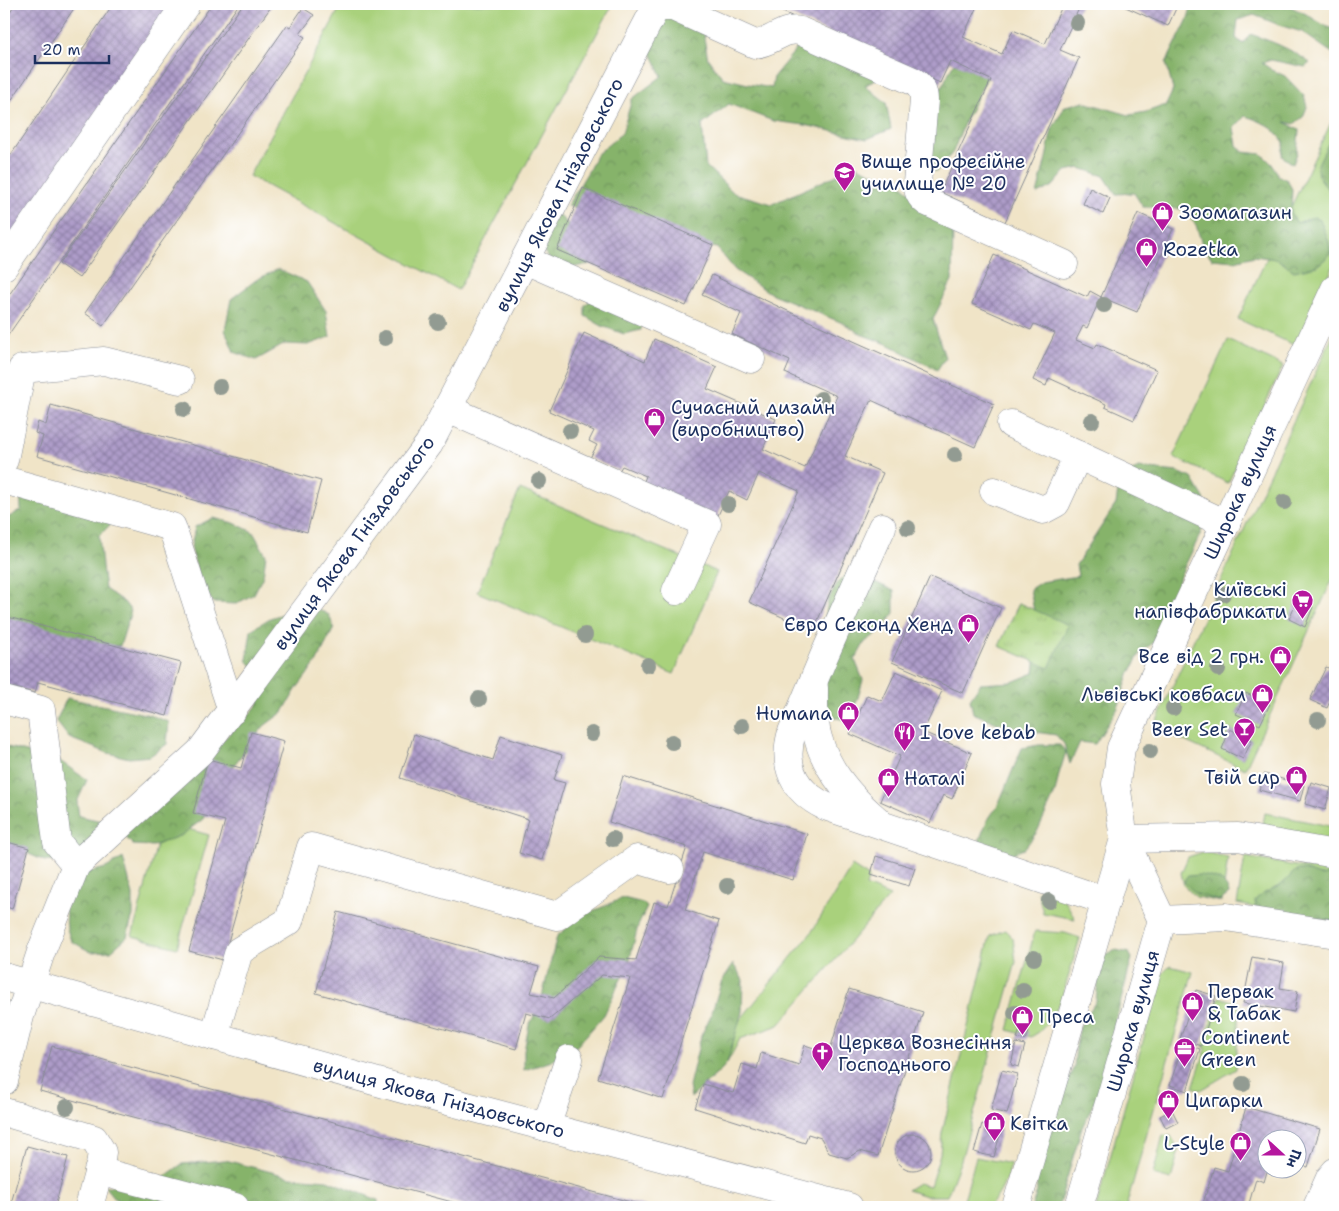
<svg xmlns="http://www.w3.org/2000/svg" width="1339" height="1211" viewBox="0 0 1339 1211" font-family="'Shantell Sans',sans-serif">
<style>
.green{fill:#a9d17b;stroke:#62806c}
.forest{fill:url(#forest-crowns);stroke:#507164}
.park{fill:url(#park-tufts);stroke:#62806c}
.building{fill:url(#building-cross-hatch)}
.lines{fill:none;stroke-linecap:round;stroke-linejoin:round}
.minor-casing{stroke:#868a92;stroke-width:29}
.minor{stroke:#fff;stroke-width:28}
.tree{fill:#929b92}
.labels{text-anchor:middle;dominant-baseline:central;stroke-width:4;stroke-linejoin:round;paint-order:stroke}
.poi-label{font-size:19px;fill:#1b2f5e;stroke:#fff;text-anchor:start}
.street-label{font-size:19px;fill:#1b2f5e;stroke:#fff}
</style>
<defs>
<pattern id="forest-crowns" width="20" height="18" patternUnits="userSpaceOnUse" patternTransform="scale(1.25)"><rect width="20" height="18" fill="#86b36b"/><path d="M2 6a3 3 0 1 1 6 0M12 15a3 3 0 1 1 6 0" fill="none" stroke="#6d925b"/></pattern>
<pattern id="park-tufts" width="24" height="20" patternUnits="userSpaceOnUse" patternTransform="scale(1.25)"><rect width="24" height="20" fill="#a9d17b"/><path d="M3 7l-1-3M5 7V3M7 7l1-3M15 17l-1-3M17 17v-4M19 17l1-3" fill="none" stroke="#91b46d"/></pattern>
<pattern id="building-cross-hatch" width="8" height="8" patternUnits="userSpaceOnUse" patternTransform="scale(1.25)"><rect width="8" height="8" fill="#ae9cc9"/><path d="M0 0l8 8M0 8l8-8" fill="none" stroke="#8d80a6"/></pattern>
</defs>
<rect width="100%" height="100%" fill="#fff"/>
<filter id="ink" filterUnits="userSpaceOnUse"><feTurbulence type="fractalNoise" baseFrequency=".02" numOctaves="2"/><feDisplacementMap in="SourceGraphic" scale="10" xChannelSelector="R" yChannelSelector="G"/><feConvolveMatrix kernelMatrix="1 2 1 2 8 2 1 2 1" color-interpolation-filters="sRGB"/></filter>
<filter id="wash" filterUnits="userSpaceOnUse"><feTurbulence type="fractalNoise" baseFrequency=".0096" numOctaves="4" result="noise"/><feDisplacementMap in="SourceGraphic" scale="20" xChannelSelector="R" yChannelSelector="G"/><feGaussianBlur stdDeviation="1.12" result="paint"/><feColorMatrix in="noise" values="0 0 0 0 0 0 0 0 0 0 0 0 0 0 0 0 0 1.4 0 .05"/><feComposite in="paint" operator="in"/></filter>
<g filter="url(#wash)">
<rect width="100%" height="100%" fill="#f0e4c7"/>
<g class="green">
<path d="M342 4H613L458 290 249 176Z"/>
<path d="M1335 114V263L1296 346 1238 319Z"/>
<path d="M1335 330V574L1245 769 1154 727Z"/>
<path d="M1228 340 1283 366 1228 483 1173 457Z"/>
<path d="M520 489 717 572 674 674 477 592Z"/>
<path d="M1265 813 1335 827V843L1262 829Z"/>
<path d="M163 822 209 835 177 948 132 936Z"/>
<path d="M1203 852 1228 857 1222 902 1196 897 1184 886 1181 873 1188 857Z"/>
<path d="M1245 857 1335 873V922L1237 904Z"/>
<path d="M852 866 869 877 866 886 890 896 779 1025 740 1039 727 1063 697 1078 719 1046 811 933Z"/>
<path d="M1052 890 1066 902 1075 919 1043 913 1038 892Z"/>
<path d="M1005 930 1013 938 1016 962 961 1160 947 1196H926L907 1190 918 1183 930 1186 940 1154 942 1133 990 936Z"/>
<path d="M1035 931 1065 933 1080 938 1061 1001 1047 1024 1039 1032 1031 1037 1008 1030Z"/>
<path d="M1170 966 1193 972 1126 1207H1096L1162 974Z"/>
<path d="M1219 997 1239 1003 1236 1069 1201 1090 1193 1087 1206 1048 1203 1047Z"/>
<path d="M1163 1135 1171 1136 1179 1150 1171 1180 1153 1175Z"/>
<path d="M976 1157 1011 1164C1009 1175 997 1203 987 1207 980 1209 969 1207 962 1207Z"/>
</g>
<g class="forest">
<path d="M645 4H713L704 38 708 59 723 78 748 84 772 88 774 76 798 47 819 36 877 78 865 86 886 102 891 129 867 139 805 125 773 121 729 104 702 125 706 166 734 193 772 204 857 166 902 185 953 228 952 281 933 319 945 358 937 370 890 345 863 335 845 324 770 293 735 270 717 248 683 242 654 219 611 206 586 209 567 206 589 170 596 155 622 133 632 99 662 76 635 19Z"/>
<path d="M1192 4H1285L1306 14 1322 24 1335 30V55L1302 32 1282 26 1254 15 1238 20 1236 38 1243 44 1250 34C1271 41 1292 49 1310 63L1305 67 1271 60 1262 63 1272 70 1285 76 1304 96 1307 107 1303 117 1294 124 1285 122 1299 130 1297 153 1293 164 1282 156 1284 142C1272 126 1264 122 1245 116L1234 128 1237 145 1243 152 1262 154 1272 164 1279 176 1287 180 1292 189 1291 214 1297 223 1314 217 1320 220 1329 242 1331 254 1317 266 1294 271 1277 259 1254 256 1235 261 1212 259 1202 244 1196 225 1181 209 1161 207H1143L1134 193 1116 194 1104 176 1080 168 1066 171 1053 186 1037 194 1046 158 1052 129 1065 106 1084 102 1129 115 1146 112 1166 105 1173 90 1166 63 1187 21Z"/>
<path d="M962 56 989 74 965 121 953 152 937 171H920L922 107 939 93 952 66Z"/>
<path d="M1335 139V191L1329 190 1320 180 1317 166 1328 144Z"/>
<path d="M557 213 593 250 590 264 570 268 550 260 540 246Z"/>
<path d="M278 269 307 282 326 311 330 337 308 345 285 344 256 360 234 352 225 330 231 299 256 280Z"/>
<path d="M591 300 642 317 641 330 624 334 602 326 585 316V305Z"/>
<path d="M1139 468 1178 472 1192 478 1204 498 1207 514 1200 535 1180 576 1171 611 1154 642 1140 653 1128 677 1118 708 1095 744 1080 742 1070 764 1064 744 1056 735 1035 732 997 723 973 713 970 699 980 684 1012 682 1034 673C1038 644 1036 618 1030 589L1041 582 1078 576 1076 565 1116 504 1120 476Z"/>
<path d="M20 490 121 514 99 536 102 566 105 589 124 602 131 611 120 646 78 648 10 636 4 633V524L9 517 21 510Z"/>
<path d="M213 518 234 523 253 532 266 555 263 576 254 594 236 604 214 603 201 587 191 547 195 527Z"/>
<path d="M854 569 875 582 894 591V613L882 630 865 642 855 660 863 680 857 701 846 720 826 716 824 640 825 620 828 600 838 582Z"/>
<path d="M311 605 329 615 334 628 316 663 297 688 283 712 264 726 234 765 217 792 203 819 182 835 153 846 133 845 121 832 247 718 259 703V675L247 660 251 630 270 618Z"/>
<path d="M67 698 150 715 169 722 167 744 150 756 129 758 108 753 69 738 56 721Z"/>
<path d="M1039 745H1060L1066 752 1059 774 1055 793 1037 832 1024 849 1008 855 991 851 979 841 987 821 998 805 1022 748Z"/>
<path d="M4 746 60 761 87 780 77 802 79 816 111 823 117 839 101 861 86 864 45 861 22 851 4 848Z"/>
<path d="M123 858 133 895V915L127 937 111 951 91 952 71 941 67 929 65 908 86 873 106 868Z"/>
<path d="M1296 870H1304L1320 876 1335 873V921L1256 910 1255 900C1265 891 1270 891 1281 885 1286 881 1291 875 1296 870Z"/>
<path d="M1200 875C1212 877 1227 879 1229 894L1220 901 1196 894 1184 882 1187 876Z"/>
<path d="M623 898 643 903 647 907 638 926 629 962 604 1015 577 1046 552 1061 524 1070V1051L529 1025 540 1005 557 936 582 916Z"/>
<path d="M1116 950 1129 953 1132 958 1115 1023 1107 1065 1098 1094 1081 1130 1060 1202 1057 1207H1032L1037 1191 1036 1175 1060 1096 1074 1067 1076 1046 1080 1026 1096 1001 1100 958Z"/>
<path d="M733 964 743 980 742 1012 727 1063 722 1069 691 1098 689 1086 701 1036 711 1015 721 983Z"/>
<path d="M225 1160 291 1177 327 1180 378 1200V1207H135L114 1198 105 1187 164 1177 182 1164Z"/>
</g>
<path class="park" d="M1019 603 1068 625 1049 668 999 646Z"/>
<g id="blocks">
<g class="building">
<path d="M15 4H77L4 111V21Z"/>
<path d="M113 4H175L4 254V165Z"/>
<path d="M212 4H239L4 341V302Z"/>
<path d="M243 4H273L79 278 59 264Z"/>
<path d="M765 4H978L963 37 1002 54 1013 30 1045 44 1063 4H1081L1060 50 1079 58 1005 222 940 192 991 80 950 61 940 83Z"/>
<path d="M1119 4H1178L1168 26Z"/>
<path d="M303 8 314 15 300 34 305 37 103 326 85 313 287 25 290 27Z"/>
<path d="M583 188 713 245 686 306 557 250Z"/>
<path d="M1090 188 1110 198 1103 214 1083 204Z"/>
<path d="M1138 213 1173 229 1137 312 1101 297Z"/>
<path d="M994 255 1087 297 1090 291 1101 297 1087 328 1083 326 1076 340 1095 348 1097 344 1157 370 1134 420 1105 407 1106 404 1049 378 1046 386 1033 380 1055 333 1034 324 1031 330 972 304Z"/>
<path d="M712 275 809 321 994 404 975 447 871 400 845 456 883 473 813 631 749 602 799 491 759 473 747 500 729 491 715 522 641 489 646 476 622 466 619 471 590 458 597 445 589 441 594 431 549 411 584 333 645 361 654 339 717 367 707 389 776 419 763 449 805 468 837 396 785 373 790 361 732 334 741 313 702 295Z"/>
<path d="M51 405 321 481 307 532 37 456 43 436 35 433 38 422 46 425Z"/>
<path d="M930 577 1001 608 963 693 892 662Z"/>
<path d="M1297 600 1313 607 1305 627 1289 619Z"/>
<path d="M4 616 181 663 167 716 38 682 35 693 4 685Z"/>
<path d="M1326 667 1335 671V691L1327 708 1310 700Z"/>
<path d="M896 671 942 691 923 732 972 753 952 799 943 795 930 823 880 801 900 756 850 734 867 695 882 701Z"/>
<path d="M1246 693 1270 704 1260 725 1236 714Z"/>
<path d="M1230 729 1252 740 1243 759 1222 749Z"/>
<path d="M251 732 284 741 223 960 189 951 225 821 193 813 208 759 241 768Z"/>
<path d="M414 734 493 760 501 735 562 755 554 780 565 783 542 860 519 853 528 819 400 778Z"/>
<path d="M1264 774 1304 785 1300 801 1259 790Z"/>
<path d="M623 776 807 834 793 880 703 852 685 910 719 921 663 1099 598 1078 630 978 602 975 550 1019 526 1013 516 1049 316 993 338 912 539 967 531 993 554 998 599 957 636 960 654 902 668 906 687 847 609 822Z"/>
<path d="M1311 782 1331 788 1325 810 1305 804Z"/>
<path d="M4 841 29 848 12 909 4 906Z"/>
<path d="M876 856 915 868 909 886 871 874Z"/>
<path d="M1252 957 1284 963 1280 988 1298 991 1294 1012 1243 1003Z"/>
<path d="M849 989 923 1012 878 1156 860 1151 847 1158 829 1153 821 1138 808 1134 805 1143 695 1108 703 1084 733 1093 742 1064 757 1069 761 1053 799 1065 805 1045 829 1053Z"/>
<path d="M1196 990 1216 996 1201 1046 1180 1039Z"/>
<path d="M1020 1030 1029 1032 1026 1040 1017 1038Z"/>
<path d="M1016 1043 1025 1045 1019 1067 1011 1065Z"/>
<path d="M1183 1043 1200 1049 1187 1091 1170 1085Z"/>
<path d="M52 1046 649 1207H471L126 1115 40 1091Z"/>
<path d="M1002 1070 1018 1074 1007 1114 991 1110Z"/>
<path d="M1246 1107 1320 1129 1308 1167 1296 1164V1138H1266V1168H1268L1264 1182 1256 1179 1248 1207H1202L1214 1167 1228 1171Z"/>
<path d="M1172 1110 1178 1122 1166 1128 1160 1116Z"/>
<path d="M982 1124 1001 1130 994 1157 974 1152Z"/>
<circle cx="913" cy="1152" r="18"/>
<path d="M27 1146 68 1157 55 1207H10Z"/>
</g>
</g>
</g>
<g filter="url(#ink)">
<use href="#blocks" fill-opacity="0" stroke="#868a92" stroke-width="1"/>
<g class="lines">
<defs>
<g id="minor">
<path d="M525 260 751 359"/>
<path d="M4 266 186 4"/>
<path d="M448 409 707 524 676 591"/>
<path d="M1011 424 1226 524"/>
<path d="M4 460 22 369 104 361 180 380"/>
<path d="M4 480 172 527 232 711"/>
<path d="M994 491 1043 510 1056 503 1078 455"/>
<path d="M882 527 824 656 792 732C782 765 793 791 825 806L1106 901"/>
<path d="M814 688C814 704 813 722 818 738 827 771 852 799 878 821"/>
<path d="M4 700 41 710 57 842 76 865"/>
<path d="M1124 839 1238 837 1335 854"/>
<path d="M1162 920 1226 917 1335 934"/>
<path d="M4 977 399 1088 849 1207"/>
<path d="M214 1036 239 951 289 921 311 847 557 916 637 859 670 869"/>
<path d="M4 1081 20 1016 41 952 76 865 200 752 429 444 656 7H673L755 44C772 43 783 27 800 31L913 81C921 86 924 91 924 100L917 183C918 192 920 197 927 202L1064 264"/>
<path d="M4 1112 94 1139 102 1152 100 1166 89 1207"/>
<path d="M546 1127 569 1059"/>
<path d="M98 1171 235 1207"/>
<path d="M1016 1207 1124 839"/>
<path d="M1079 1207 1162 920 1124 839 1116 784 1121 748 1335 289"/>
<path d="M1317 1207 1330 1178 1335 1172"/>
</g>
</defs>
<use href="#minor" class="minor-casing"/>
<use href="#minor" class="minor"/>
</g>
<g class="tree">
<circle cx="1077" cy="23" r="8"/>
<circle cx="1104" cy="305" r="8"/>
<circle cx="438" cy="322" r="8"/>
<circle cx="385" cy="338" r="8"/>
<circle cx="220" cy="387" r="8"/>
<circle cx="821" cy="399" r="8"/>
<circle cx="184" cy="409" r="8"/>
<circle cx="1092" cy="421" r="8"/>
<circle cx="570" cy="431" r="8"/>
<circle cx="955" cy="455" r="8"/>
<circle cx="539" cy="481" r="8"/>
<circle cx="1284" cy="502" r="8"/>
<circle cx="728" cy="504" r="8"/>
<circle cx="908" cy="528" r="8"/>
<circle cx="1223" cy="594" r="8"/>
<circle cx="585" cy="635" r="8"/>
<circle cx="648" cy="665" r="8"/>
<circle cx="1218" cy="669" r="8"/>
<circle cx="479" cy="699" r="8"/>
<circle cx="1173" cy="708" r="8"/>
<circle cx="1318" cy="720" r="8"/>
<circle cx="742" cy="726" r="8"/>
<circle cx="592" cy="734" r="8"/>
<circle cx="672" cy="742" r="8"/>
<circle cx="1150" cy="751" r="8"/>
<circle cx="613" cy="839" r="8"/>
<circle cx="727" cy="886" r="8"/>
<circle cx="1049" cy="901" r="8"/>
<circle cx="1034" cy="958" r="8"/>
<circle cx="1023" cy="990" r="8"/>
<circle cx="1015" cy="1013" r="8"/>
<circle cx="1243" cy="1084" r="8"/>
<circle cx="67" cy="1107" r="8"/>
</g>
</g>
<defs>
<symbol id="university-pin" viewBox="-11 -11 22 30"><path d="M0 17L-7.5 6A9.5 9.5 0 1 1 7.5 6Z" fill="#b5179e" stroke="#fff"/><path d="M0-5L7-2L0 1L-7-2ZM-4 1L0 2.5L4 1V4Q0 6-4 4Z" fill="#fff"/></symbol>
<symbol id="shop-pin" viewBox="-11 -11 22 30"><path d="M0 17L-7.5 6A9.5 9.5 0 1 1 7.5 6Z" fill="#b5179e" stroke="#fff"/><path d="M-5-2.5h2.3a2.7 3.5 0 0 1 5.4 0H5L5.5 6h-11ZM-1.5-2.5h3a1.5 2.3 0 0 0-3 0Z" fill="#fff"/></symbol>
<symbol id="supermarket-pin" viewBox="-11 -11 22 30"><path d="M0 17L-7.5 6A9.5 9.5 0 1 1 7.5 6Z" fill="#b5179e" stroke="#fff"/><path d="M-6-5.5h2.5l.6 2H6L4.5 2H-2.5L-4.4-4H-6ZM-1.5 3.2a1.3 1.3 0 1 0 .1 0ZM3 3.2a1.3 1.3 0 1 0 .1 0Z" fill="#fff"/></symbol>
<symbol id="bar-pin" viewBox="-11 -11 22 30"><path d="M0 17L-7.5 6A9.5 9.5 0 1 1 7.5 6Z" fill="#b5179e" stroke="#fff"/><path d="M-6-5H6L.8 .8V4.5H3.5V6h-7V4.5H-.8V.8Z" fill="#fff"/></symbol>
<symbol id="restaurant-pin" viewBox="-11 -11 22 30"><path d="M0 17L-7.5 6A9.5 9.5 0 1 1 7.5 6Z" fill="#b5179e" stroke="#fff"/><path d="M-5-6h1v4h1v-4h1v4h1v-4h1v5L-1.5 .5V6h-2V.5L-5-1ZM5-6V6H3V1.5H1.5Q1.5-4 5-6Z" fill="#fff"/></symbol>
<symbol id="office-pin" viewBox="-11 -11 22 30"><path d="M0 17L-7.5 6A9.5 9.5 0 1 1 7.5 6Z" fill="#b5179e" stroke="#fff"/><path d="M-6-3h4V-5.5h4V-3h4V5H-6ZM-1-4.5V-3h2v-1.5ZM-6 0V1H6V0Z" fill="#fff"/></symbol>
<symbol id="church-pin" viewBox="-11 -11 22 30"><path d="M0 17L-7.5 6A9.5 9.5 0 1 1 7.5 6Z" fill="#b5179e" stroke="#fff"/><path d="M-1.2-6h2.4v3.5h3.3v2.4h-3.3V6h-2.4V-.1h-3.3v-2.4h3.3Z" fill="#fff"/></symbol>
</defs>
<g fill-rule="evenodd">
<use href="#university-pin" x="832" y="160" width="25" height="34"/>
<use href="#shop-pin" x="1150" y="200" width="25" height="34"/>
<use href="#shop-pin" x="1134" y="236" width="25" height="34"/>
<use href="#shop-pin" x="642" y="406" width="25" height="34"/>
<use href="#supermarket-pin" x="1290" y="588" width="25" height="34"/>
<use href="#shop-pin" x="956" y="612" width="25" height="34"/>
<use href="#shop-pin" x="1268" y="644" width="25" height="34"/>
<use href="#shop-pin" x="1250" y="682" width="25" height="34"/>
<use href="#shop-pin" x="836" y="700" width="25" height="34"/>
<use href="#bar-pin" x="1232" y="716" width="25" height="34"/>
<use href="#restaurant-pin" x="892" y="720" width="25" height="34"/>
<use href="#shop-pin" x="1284" y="764" width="25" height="34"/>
<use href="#shop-pin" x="876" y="766" width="25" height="34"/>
<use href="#shop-pin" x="1180" y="990" width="25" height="34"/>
<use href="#shop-pin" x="1010" y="1004" width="25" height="34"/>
<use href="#office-pin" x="1172" y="1036" width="25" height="34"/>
<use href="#church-pin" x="810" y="1040" width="25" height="34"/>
<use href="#shop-pin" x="1156" y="1088" width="25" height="34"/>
<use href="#shop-pin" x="982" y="1110" width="25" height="34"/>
<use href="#shop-pin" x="1228" y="1130" width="25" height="34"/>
</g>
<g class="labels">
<g class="poi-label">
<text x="861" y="161">Вище професійне<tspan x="861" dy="22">училище № 20</tspan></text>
<text x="1179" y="212">Зоомагазин</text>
<text x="1163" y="249">Rozetka</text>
<text x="671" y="407">Сучасний дизайн<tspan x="671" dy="22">(виробництво)</tspan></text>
<text x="1287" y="589" text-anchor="end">Київські<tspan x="1287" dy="22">напівфабрикати</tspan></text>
<text x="953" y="624" text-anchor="end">Євро Секонд Хенд</text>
<text x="1264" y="656" text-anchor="end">Все від 2 грн.</text>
<text x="1246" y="694" text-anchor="end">Львівські ковбаси</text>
<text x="832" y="713" text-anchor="end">Humana</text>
<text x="1228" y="729" text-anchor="end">Beer Set</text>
<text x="920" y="732">I love kebab</text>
<text x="1280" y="777" text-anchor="end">Твій сир</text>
<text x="904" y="778">Наталі</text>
<text x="1208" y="991">Первак<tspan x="1208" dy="22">&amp; Табак</tspan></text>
<text x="1039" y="1016">Преса</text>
<text x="1201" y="1037">Continent<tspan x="1201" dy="22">Green</tspan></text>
<text x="838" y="1042">Церква Вознесіння<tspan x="838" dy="22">Господнього</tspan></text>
<text x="1185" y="1100">Цигарки</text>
<text x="1010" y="1123">Квітка</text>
<text x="1225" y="1143" text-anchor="end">L-Style</text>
</g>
<g class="street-label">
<text transform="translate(559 195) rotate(-63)">вулиця Якова Гніздовського</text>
<text transform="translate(1240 492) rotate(-65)">Широка вулиця</text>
<text transform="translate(354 543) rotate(-54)">вулиця Якова Гніздовського</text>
<text transform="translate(1133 1021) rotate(-74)">Широка вулиця</text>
<text transform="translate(439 1098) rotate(15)">вулиця Якова Гніздовського</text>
</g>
</g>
<rect width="1339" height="1211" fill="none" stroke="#fff" stroke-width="20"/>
<g transform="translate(1282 1154) rotate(111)"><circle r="24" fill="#ffffff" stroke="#a4acbf"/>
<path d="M0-4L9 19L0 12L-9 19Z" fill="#b5179e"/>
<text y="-8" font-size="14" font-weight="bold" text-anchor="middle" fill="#1b2f5e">Пн</text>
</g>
<path d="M35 55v8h74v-8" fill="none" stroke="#1b2f5e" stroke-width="2.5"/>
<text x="42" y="55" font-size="15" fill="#1b2f5e" stroke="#ffffff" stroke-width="4" paint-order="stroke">20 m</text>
</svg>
